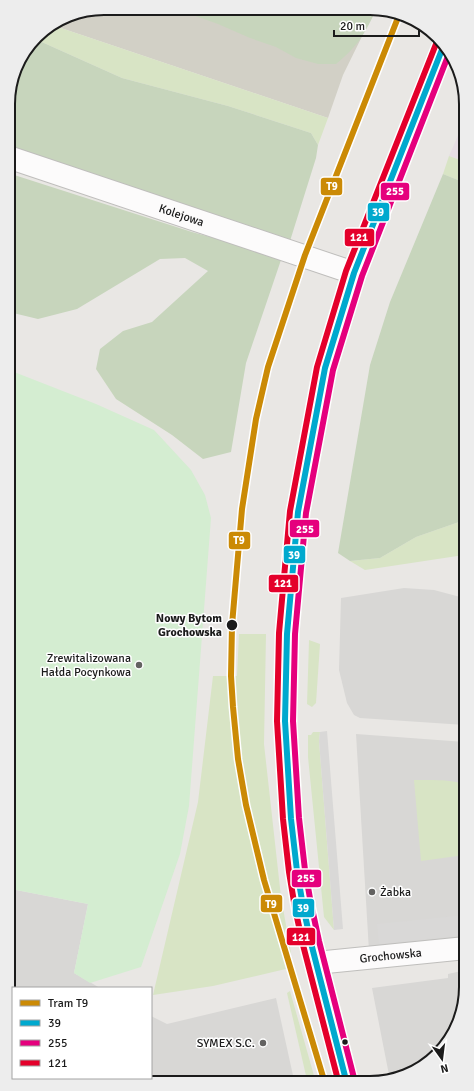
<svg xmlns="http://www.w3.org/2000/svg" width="474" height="1091" viewBox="0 0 474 1091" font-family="Signika,sans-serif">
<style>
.residential{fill:#d8d7d5}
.industrial{fill:#e6dde3}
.construction{fill:#d2d0c6}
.grass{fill:#d8e4c5}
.forest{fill:#c7d5bc}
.park{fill:#d4edd1}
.parking{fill:#d9d8d7}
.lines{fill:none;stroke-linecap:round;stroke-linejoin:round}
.minor-casing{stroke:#bfbebc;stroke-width:24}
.minor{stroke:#fcfbfb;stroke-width:22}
.bus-1-casing{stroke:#fff;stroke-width:9}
.bus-2-casing{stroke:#fff;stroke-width:9}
.bus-3-casing{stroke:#fff;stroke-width:9}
.bus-1{stroke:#00a9ce;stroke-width:6}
.bus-2{stroke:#e5007d;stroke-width:6}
.bus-3{stroke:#e4002b;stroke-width:6}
.tram-1-casing{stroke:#fff;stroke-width:9}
.tram-1{stroke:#cb8a05;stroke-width:6}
.stop-dot{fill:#1b1b1b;stroke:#fff;stroke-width:1.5}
.poi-dot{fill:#636261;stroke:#fff;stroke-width:1.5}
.labels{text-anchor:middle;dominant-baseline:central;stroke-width:3;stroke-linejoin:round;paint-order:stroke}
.street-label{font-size:12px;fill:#1b1b1b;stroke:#fff}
.stop-label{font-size:12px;font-weight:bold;fill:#1b1b1b;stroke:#fff;text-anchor:end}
.poi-label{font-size:12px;fill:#1b1b1b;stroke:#fff;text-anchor:end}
.rim{fill:none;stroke:#1b1b1b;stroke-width:2}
.line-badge{stroke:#fff;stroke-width:1.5}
.badge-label{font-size:11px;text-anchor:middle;font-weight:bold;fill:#fff}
</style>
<rect width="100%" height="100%" fill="#e9e7e4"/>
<g class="residential">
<path d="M404 588 434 590 464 598 465 725 360 718 354 715 347 703 339 670 341 598Z"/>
<path d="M356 734 465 742 466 940 369 951Z"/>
<path d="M11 889 88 904 74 973 100 988H13V1015L11 1012Z"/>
<path d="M466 970V994L459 1024 442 1050 395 1080H390L372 988 448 978V974Z"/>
<path d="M276 998 294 1080 85 1081 79 1078H151V1016L167 1024Z"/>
</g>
<path class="industrial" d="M463 124V161L449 156Z"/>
<path class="construction" d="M104 8 375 10 343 75 328 118 52 25 67 15Z"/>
<g class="grass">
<path d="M52 25 328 118 318 145 311 133 228 106 122 78 35 39 40 32Z"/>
<path d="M449 156 463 161V182L443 174Z"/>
<path d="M464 516V555L365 570 350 561 380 558 416 537 459 522Z"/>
<path d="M239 634H266L264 744 281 897 291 953 288 962 290 968 213 986 153 995 198 802 213 676H237Z"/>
<path d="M309 640 320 644 316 703 312 707 307 704Z"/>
<path d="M313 732H320L319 741 334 930 324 917 308 757V735H311Z"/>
<path d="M414 780C432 780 448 779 465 784V855L421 861Z"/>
<path d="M290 991 313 1072 315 1080H307L287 993Z"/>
</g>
<g class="forest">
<path d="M179 8 376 10C364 35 358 46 336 64H318L296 58 276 47 250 38 218 24 190 14Z"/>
<path d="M35 39 122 78 228 106 311 133 318 145 316 158 290 241 8 149V97L18 61Z"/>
<path d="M8 173 192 232 282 257 246 363 231 452 203 459 172 435 116 399 96 369 100 349 123 331 152 322 208 271 185 258 160 259 77 309 38 319 9 312Z"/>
<path d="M443 174 463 182 464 516 459 522 416 537 380 558 350 561 338 553 370 365 390 302Z"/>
</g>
<path class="park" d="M9 370 96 404 154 430 191 470 205 495 211 518 189 806 180 854 141 967 90 983 74 973 88 904 11 889Z"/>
<g class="parking">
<path d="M327 731 343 929 334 930 319 741 320 732Z"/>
<path d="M466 915V935L379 944 377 924Z"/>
</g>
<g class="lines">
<defs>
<g id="minor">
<path id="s1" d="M8 157 354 273"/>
<path id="s2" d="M316 963 466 948"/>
<path d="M346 1080 311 943 303 906 297 871 291 819 285 721 287 634 298 512 325 368 354 273 443 47"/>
</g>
</defs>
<use href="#minor" class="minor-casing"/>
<use href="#minor" class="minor"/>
<defs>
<path id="bus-1" d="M346 1080 311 943 303 906 297 871 291 819 285 721 287 634 298 512 325 368 354 273 443 47"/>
<path id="bus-2" d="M354 1078 319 941 311 904 305 870 299 818 293 721 295 634 306 513 333 370 362 276 448 56"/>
<path id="bus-3" d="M338 1080 303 945 295 908 289 872 283 819 277 721 279 633 290 511 317 367 346 271 436 44"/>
</defs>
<use href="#bus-1" class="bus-1-casing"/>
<use href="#bus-2" class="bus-2-casing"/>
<use href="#bus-3" class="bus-3-casing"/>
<use href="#bus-1" class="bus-1"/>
<use href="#bus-2" class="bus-2"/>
<use href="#bus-3" class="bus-3"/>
<defs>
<path id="tram-1" d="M324 1080 264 880 246 805 238 759 233 707 231 676 232 625 242 509 256 419 268 367 305 255 399 15"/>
</defs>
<use href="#tram-1" class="tram-1-casing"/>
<use href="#tram-1" class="tram-1"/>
</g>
<g class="stop-dot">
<circle cx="232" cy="625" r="6"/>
<circle cx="345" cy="1042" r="3.5"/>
</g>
<g class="poi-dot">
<circle cx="139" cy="665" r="4"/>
<circle cx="372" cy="892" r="4"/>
<circle cx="263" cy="1043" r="4"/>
</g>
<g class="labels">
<g class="street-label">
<text stroke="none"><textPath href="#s1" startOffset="183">Kolejowa</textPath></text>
<text stroke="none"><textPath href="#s2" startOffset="75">Grochowska</textPath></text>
</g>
<g class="stop-label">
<text x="222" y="618">Nowy Bytom<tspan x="222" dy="14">Grochowska</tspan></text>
</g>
<g class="poi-label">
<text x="131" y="658">Zrewitalizowana<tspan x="131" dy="14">Hałda Pocynkowa</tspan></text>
<text x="380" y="892" text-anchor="start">Żabka</text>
<text x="255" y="1043">SYMEX S.C.</text>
</g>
</g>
<path d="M0 0H474V1091H0ZM104 15H370A89 89 0 0 1 459 104V987A89 89 0 0 1 370 1076H104A89 89 0 0 1 15 987V104A89 89 0 0 1 104 15Z" fill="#ededed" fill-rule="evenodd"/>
<path class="rim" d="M104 15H370A89 89 0 0 1 459 104V987A89 89 0 0 1 370 1076H104A89 89 0 0 1 15 987V104A89 89 0 0 1 104 15Z"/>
<g class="line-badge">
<rect x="320" y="177" width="23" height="19" rx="4" fill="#cb8a05"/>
<rect x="380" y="182" width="30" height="19" rx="4" fill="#e5007d"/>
<rect x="367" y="202" width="23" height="20" rx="4" fill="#00a9ce"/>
<rect x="344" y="228" width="31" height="19" rx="4" fill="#e4002b"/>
<rect x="289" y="519" width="31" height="19" rx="4" fill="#e5007d"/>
<rect x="228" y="531" width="23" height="19" rx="4" fill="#cb8a05"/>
<rect x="283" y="545" width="23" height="19" rx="4" fill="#00a9ce"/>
<rect x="268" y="574" width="31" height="19" rx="4" fill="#e4002b"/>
<rect x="291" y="869" width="31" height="19" rx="4" fill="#e5007d"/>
<rect x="260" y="894" width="23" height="19" rx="4" fill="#cb8a05"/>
<rect x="292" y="898" width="23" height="20" rx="4" fill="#00a9ce"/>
<rect x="286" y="927" width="30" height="19" rx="4" fill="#e4002b"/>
</g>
<g class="badge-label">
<text x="332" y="190">T9</text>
<text x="395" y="195">255</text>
<text x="378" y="216">39</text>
<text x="359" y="241">121</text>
<text x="305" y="533">255</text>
<text x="239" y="544">T9</text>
<text x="294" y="559">39</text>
<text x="283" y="587">121</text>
<text x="306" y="882">255</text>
<text x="271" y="908">T9</text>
<text x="303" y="912">39</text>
<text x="301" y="941">121</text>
</g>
<rect x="12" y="987" width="140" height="92" fill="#ffffff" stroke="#a4a4a4"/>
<rect x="20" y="1000" width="20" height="6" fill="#cb8a05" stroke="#a4a4a4"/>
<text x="48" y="1007" font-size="12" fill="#1b1b1b">Tram T9</text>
<rect x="20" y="1020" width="20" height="6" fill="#00a9ce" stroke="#a4a4a4"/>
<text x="48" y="1027" font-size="12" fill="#1b1b1b">39</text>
<rect x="20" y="1040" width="20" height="6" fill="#e5007d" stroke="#a4a4a4"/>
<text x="48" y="1047" font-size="12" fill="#1b1b1b">255</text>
<rect x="20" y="1060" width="20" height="6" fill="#e4002b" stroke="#a4a4a4"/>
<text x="48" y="1067" font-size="12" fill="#1b1b1b">121</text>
<g transform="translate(442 1059) rotate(166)" stroke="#ffffff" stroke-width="3" paint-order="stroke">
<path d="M0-3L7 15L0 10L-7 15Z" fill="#1b1b1b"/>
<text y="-6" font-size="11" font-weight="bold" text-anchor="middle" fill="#1b1b1b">N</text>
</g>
<path d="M334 30v6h85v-6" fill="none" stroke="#1b1b1b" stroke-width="2"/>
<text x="340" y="30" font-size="12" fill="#1b1b1b" stroke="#ffffff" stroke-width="3" paint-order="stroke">20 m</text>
</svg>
